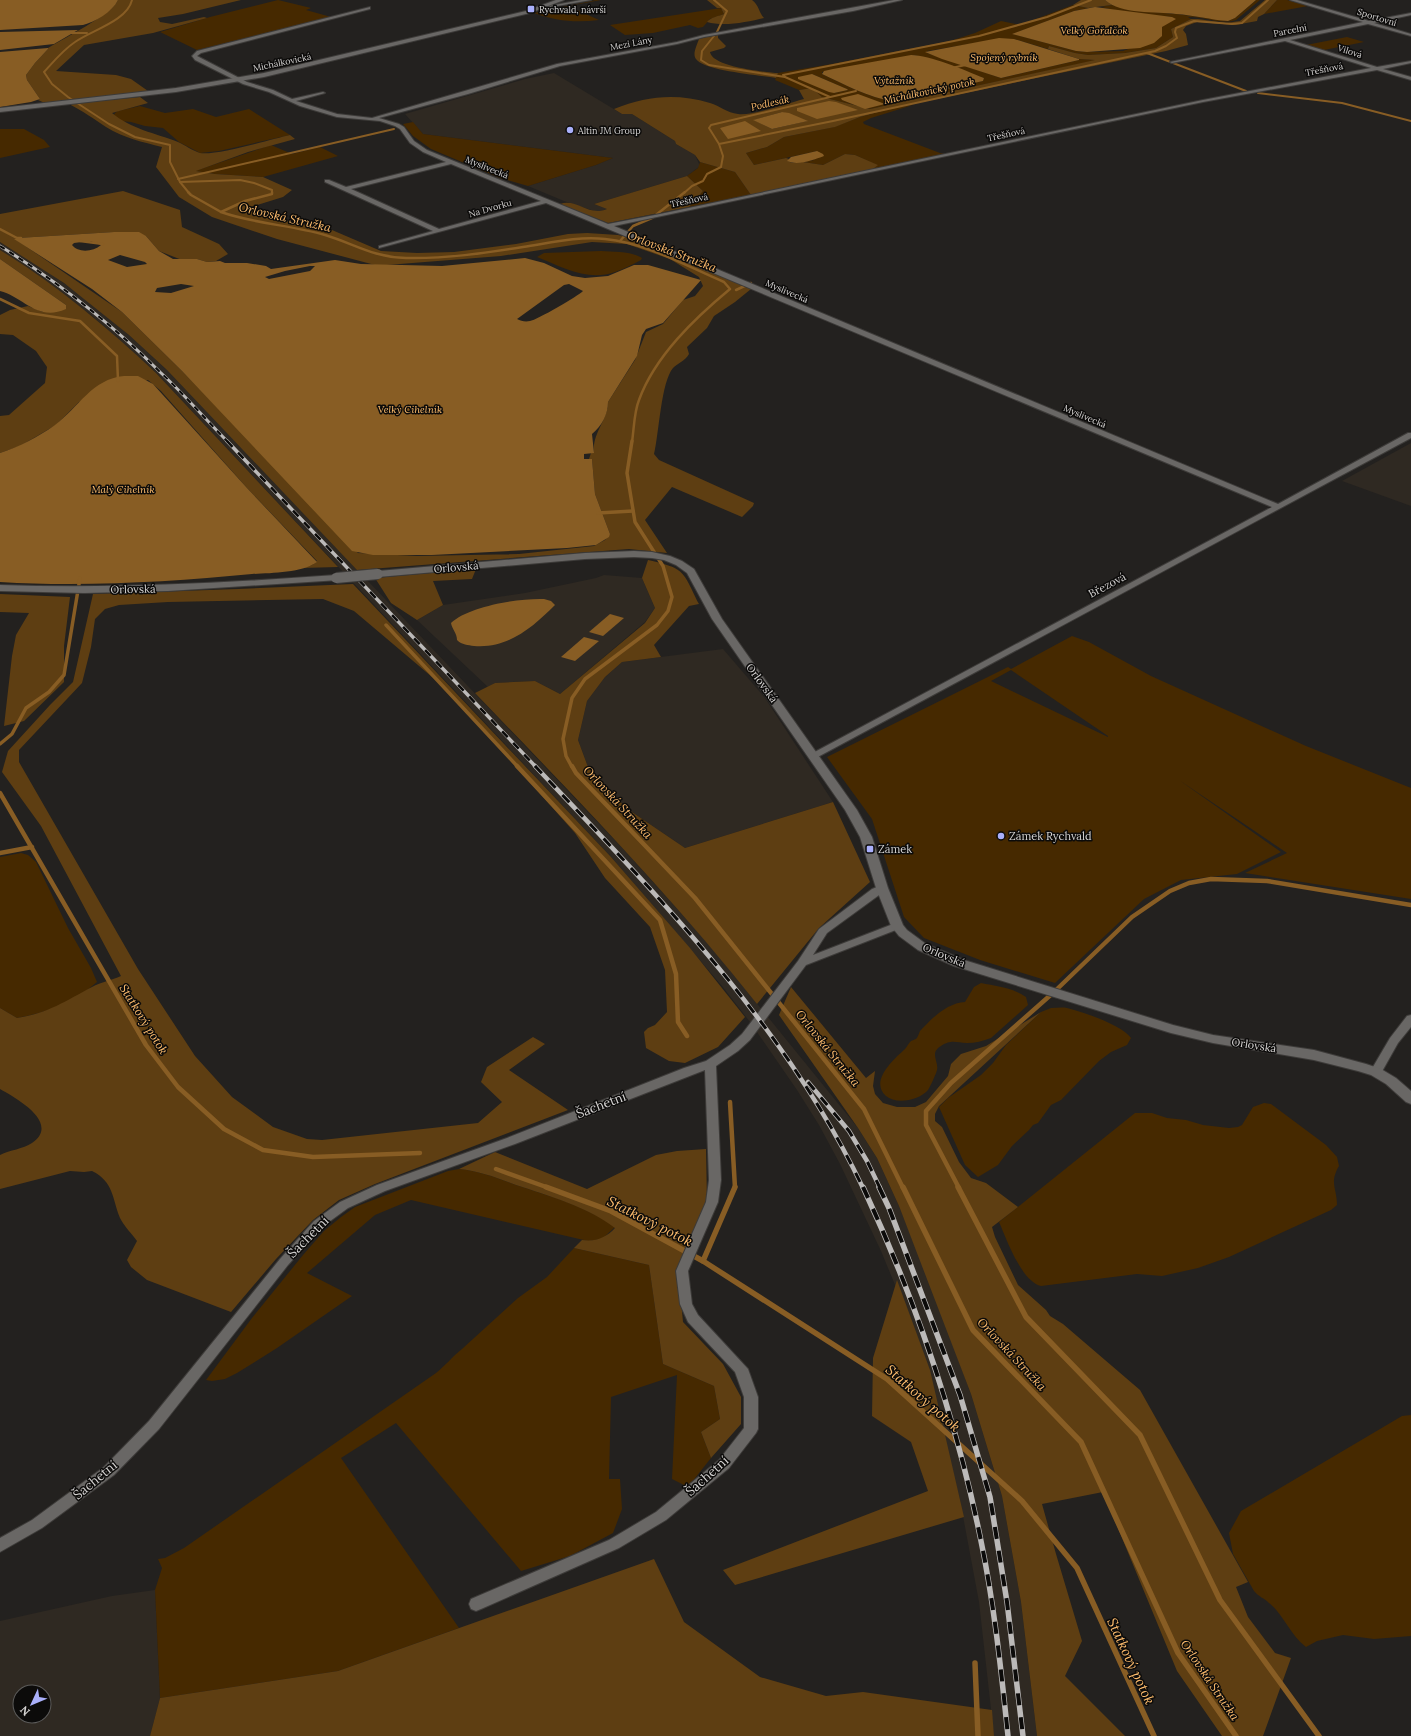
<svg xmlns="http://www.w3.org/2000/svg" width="1411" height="1736" viewBox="0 0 1411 1736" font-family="Lora,serif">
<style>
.built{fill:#2f2922;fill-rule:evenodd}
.green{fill:#462900;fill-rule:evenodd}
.forest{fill:#5e3e12;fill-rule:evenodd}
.water{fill:#885d24;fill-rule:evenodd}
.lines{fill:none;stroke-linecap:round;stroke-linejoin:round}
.stream-far4{stroke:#885d24;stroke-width:2}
.stream-far3{stroke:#885d24;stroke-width:2.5}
.stream-far2{stroke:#885d24;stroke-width:3.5}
.stream-far1{stroke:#885d24;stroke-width:4.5}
.stream{stroke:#885d24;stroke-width:5.5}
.street-casing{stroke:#3d3b39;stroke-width:2}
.secondary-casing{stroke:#3d3b39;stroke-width:2}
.street{fill:#696765;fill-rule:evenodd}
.secondary{fill:#696765;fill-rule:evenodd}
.rail-far3-casing{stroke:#bcbab9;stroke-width:3}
.rail-far2-casing{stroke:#bcbab9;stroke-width:3.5}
.rail-far1-casing{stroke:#bcbab9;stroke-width:4.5}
.rail-casing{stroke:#bcbab9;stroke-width:5.5}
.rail-far3{stroke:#0c0b0a;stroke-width:2;stroke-dasharray:5.5;stroke-linecap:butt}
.rail-far2{stroke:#0c0b0a;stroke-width:2.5;stroke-dasharray:8;stroke-linecap:butt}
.rail-far1{stroke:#0c0b0a;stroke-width:3;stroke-dasharray:10;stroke-linecap:butt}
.rail{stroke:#0c0b0a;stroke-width:4;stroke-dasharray:12;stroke-linecap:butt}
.secondary-bridge-casing{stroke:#3d3b39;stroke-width:12;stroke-linecap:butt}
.secondary-bridge{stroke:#696765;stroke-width:10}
.poi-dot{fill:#aab0fb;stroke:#0c0b0a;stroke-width:1.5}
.labels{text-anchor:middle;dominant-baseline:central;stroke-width:3;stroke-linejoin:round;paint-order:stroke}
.far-poi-label{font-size:9px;fill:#d5d3d2;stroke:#0c0b0a;text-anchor:start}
.far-street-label{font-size:9px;fill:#d5d3d2;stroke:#0c0b0a}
.far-water-label{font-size:10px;font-style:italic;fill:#fdbc6d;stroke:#0c0b0a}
.street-label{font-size:11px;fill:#d5d3d2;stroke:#0c0b0a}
.poi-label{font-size:11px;fill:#d5d3d2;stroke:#0c0b0a;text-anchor:start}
.water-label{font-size:12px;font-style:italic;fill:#fdbc6d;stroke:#0c0b0a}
.near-street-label{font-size:13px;fill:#d5d3d2;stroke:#0c0b0a}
.near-water-label{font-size:14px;font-style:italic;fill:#fdbc6d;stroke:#0c0b0a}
</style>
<rect width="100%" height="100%" fill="#23211f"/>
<g class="built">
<path d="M554 73 622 114H632L675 141 676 144 695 155 700 166 687 176 594 204 608 209 597 212 564 201 528 186 596 165 613 158 423 134 405 114 525 79Z"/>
<path d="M0 242 41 267 82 296 129 335 167 370 626 852 707 942 858 1128 877 1158 899 1206 935 1296 971 1394 1002 1496 1021 1602 1037 1736H994L979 1602 960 1500 932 1393 900 1297 881 1251 840 1164 819 1125 797 1090 750 1022 722 986 611 857 156 373 91 315 0 250Z"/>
<path d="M1411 443V506L1342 481Z"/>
<path d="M604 575 642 578 655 608 645 622 560 694 535 681 495 683 488 687 417 620 443 605 525 593 596 578Z"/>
<path d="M723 649 765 698 833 802 685 848 626 808 588 767 578 740 587 701 605 677 622 662Z"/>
<path d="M155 1590 160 1698 150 1736H0V1621L112 1596ZM20 1692H44V1716H20Z"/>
</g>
<g class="green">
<path d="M278 0 311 8 306 10 331 17 197 50 160 32 210 17Z"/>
<path d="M596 0H601L568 6 599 20C576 23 555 21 534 13Z"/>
<path d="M1256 0H1260L1236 20C1221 25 1203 16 1188 17L1191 19 1171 29 1173 37 1156 48 1125 53 1088 55 1075 53 1049 46 1048 49 1014 39 982 42 927 51V53L1001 78 1079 60V59L1097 60 870 109 866 108 884 104 842 100 858 106 822 97 812 88 799 90 775 80 778 73 832 64 950 41 975 33 1001 21 1020 25 1073 5 1088 8 1074 11 1013 34 1076 51 1087 52 1123 51 1161 36 1162 27 1172 17 1128 13 1101 7 1112 5 1140 11 1177 14 1228 21 1235 18ZM915 55 984 78 983 81 893 101C869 98 844 84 822 74V72ZM812 74 847 89 848 90 834 93Z"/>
<path d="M1277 0H1287L1308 6 1264 14Z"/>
<path d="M721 8 724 14 710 19 703 27 698 28 690 25 653 33 625 35 610 25Z"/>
<path d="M1347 37 1364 42 1324 50 1306 45Z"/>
<path d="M913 105 871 118 863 122 864 124 940 153 945 154 873 169 877 165 855 155 845 154 823 165 803 162 814 160 817 151 754 165 746 153 767 147 784 137 834 127 860 117 893 108Z"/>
<path d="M140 106 165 113 193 109 216 117 249 109 290 135 219 151 200 153 179 142 163 128 145 126 131 122 121 121 114 115 115 113 118 111Z"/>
<path d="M413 122 423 134 613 158 596 165 528 186 500 178 431 149 413 136 403 124Z"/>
<path d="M0 129H24L44 140 50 147 0 158Z"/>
<path d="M271 145 292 154 320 147 338 156 263 177 215 174 195 171Z"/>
<path d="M700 162 735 172 751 195 689 207 703 191 687 176 698 168Z"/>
<path d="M601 251C614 252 631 251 642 258L641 260C633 264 624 269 615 272 588 282 562 267 537 257L544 253Z"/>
<path d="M1072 636 1089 642 1151 676 1306 746 1411 788V899L1245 873 1287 853 1179 780 1281 852 1237 874 1181 880 1144 899 1055 983 980 960 924 938 904 917 872 819 827 757 1008 667 1011 669ZM1011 670 1108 736V737L991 681Z"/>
<path d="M21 853 28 855 36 862 68 928 91 968 97 982C75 1002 46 1013 17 1018L0 1008V857Z"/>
<path d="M981 983C997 986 1013 988 1026 997L1028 1005 991 1038C983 1041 975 1043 967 1043 956 1043 952 1039 941 1046 929 1053 939 1061 937 1070 936 1074 930 1087 928 1090 920 1100 896 1105 886 1096 869 1081 894 1059 905 1049 907 1047 908 1044 910 1042 912 1040 914 1040 916 1039 918 1037 919 1033 920 1031 932 1018 947 1003 965 1002L974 987Z"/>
<path d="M1051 1008C1056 1008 1062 1007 1067 1008 1083 1012 1122 1025 1131 1038L1127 1045 1111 1052 1099 1061 1061 1100 1051 1105 1038 1123 1033 1125 1029 1130 1012 1146 998 1165 978 1177 965 1165 939 1107 948 1098 981 1075 993 1063 1006 1045 1041 1012Z"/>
<path d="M1264 1103 1271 1104 1326 1145 1337 1157 1339 1166C1329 1183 1337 1188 1337 1205L1331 1210 1229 1257 1198 1268 1162 1276 1137 1274 1041 1286C1021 1281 1007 1240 999 1222L1135 1113H1152L1167 1118 1186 1120 1203 1125 1229 1128 1238 1127 1242 1125 1253 1107Z"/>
<path d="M459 1169C479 1171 498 1178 516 1185 549 1196 586 1206 615 1227L602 1239 588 1241 411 1200 375 1215 307 1273 352 1296 277 1348 237 1373 225 1379 212 1381 206 1380 252 1318 303 1255 324 1231 341 1217 355 1207 448 1171Z"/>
<path d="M574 1248 649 1265 663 1364 714 1386 720 1419 701 1432 711 1458 688 1487 672 1479 677 1375 611 1397 609 1479H620L622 1509 613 1533 570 1556 521 1571 396 1423 341 1458 459 1628 338 1671 160 1698 155 1590 162 1568 158 1559 165 1558 184 1548 436 1373C446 1365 453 1356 462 1349L518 1298 547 1277Z"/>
<path d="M1411 1415V1636L1374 1639 1343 1635 1317 1641 1306 1647C1290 1635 1284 1615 1269 1603 1264 1598 1259 1597 1254 1591L1233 1554 1229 1533 1241 1511 1402 1416Z"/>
</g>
<g class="forest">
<path d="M118 0H241L183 14 158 18 160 22 172 24 204 17 207 18 153 33 84 45 56 71 116 75 131 79 148 91 47 104 38 100 40 99 27 80 26 75 35 63 48 49V48C64 38 111 15 118 0Z"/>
<path d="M707 0H752C759 5 759 13 764 18 747 22 724 27 707 22 711 17 719 16 724 14L721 8H717Z"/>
<path d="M1081 0H1105L1112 5 1088 8 1073 5Z"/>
<path d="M1265 0H1277L1264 14 1258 17 1257 21 1235 25 1197 22 1186 26 1183 30 1186 34 1188 45 1166 51 893 108 860 117 835 127 784 137 767 147 746 153 754 165 786 158 789 159 788 161 792 163 803 162 823 165 845 154 855 155 878 165 873 169 751 195 735 172 700 162 695 155 676 144 675 141 632 114H622L614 109C647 96 676 93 710 103 720 106 727 113 738 114 753 116 788 103 804 99L799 90 812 88 822 97 870 109 1095 60 1079 59 1048 49 1049 46 1075 53 1088 55 1125 53 1156 48 1173 37 1171 29 1191 19H1198L1226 23 1240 21ZM782 112 807 121 772 129 754 120Z"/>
<path d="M718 34V38L726 46 724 48 710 52C712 67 765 72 778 73L776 78C760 75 704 71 696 59 692 54 697 45 699 39Z"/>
<path d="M140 97 148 103 112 113C131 129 155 133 178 142 185 145 193 151 200 153 215 156 272 139 290 135L295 139 248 152 196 171 215 174 263 177 292 190 283 197 251 207 265 217 332 230 381 251 417 253 454 252 516 244 568 234 587 233 618 235 631 238 751 289 735 302 714 316 707 328 687 347 689 354C685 361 678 363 673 368 661 382 659 434 654 454L659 460 754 503 753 506 742 517 672 487 645 520 667 553 629 549 357 570 167 370 129 335 64 283 0 242V214L123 191 180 210 182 227 219 244 228 254 216 261 207 262 197 259 182 260 159 251 146 236 114 232 18 238 15 239 122 312 182 371 358 553 417 556 519 554 594 546 605 540 610 534 595 494 592 459H589L591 453 594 452C592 433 608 420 608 402L635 360 646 332 663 324 683 300 695 296 703 286 699 277 670 259 627 244 592 242 501 256 387 265H375L277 239 212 217 179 197 156 167 162 147C143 142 123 138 106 127 94 119 83 111 69 104Z"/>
<path d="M687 176 703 191 689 207 608 223 560 204C577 198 588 217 607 209L594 204Z"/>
<path d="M0 250C57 285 107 327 156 373L338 567 301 568 312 565 317 561 247 488 161 391 148 380 79 402 56 425 20 446 0 453V416L9 415 45 383 47 367 36 351 13 335 0 334V315L10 310 28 306 43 312 66 305 0 259Z"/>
<path d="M648 560C686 569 682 570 699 604L689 606 654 645 661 657 622 662 605 677 587 701 578 740 588 767 626 808 685 848 833 802 870 882 819 928 757 1004C670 894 572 794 475 693L495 683 535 681 560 694 645 623 655 608 642 578Z"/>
<path d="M476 569 472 579 433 581 443 605 417 620 391 603 375 578Z"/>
<path d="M353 584 611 857 690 948 745 1017 718 1047 685 1063 669 1061 646 1048 644 1032 648 1028 655 1025 667 1012 665 970 650 927 605 878 575 833 487 734 438 682 354 611 323 599 168 602 119 605 105 609 95 619 91 647 82 683 19 750V762L138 969 195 1056 232 1097 273 1127 307 1139 322 1140 478 1123 502 1102 481 1082 487 1067 533 1037 545 1044 509 1070 568 1110 375 1184 339 1200 313 1220 276 1259 231 1312 147 1280 131 1267 127 1260 137 1241C132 1234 124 1226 120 1218 112 1198 114 1182 92 1171L84 1172 70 1171 0 1189V1155C10 1150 23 1149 32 1143 61 1123 16 1098 0 1089V1008L17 1018C49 1013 65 1001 92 987 101 982 112 980 121 976L41 826 2 772 8 751 50 705 73 682 93 594 238 589Z"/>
<path d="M0 594 70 597 64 646V682L24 721 4 726 12 656 16 635 29 613 0 612Z"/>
<path d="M791 987 866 1078 875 1071 873 1086 875 1094 883 1103 897 1107H915L926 1102 948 1076 951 1064 961 1054 986 1046 1041 1012 939 1106 935 1114V1121L942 1127 959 1162 971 1178 986 1183 1018 1207 992 1227 995 1237 1018 1285 1046 1310 1050 1316 1063 1324 1140 1390 1248 1582 1236 1587 1248 1617 1275 1653 1291 1658 1263 1736H1222L1177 1671 1103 1492 1042 1504 1056 1554 1082 1641 1065 1676 1125 1736H1037L1021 1602 1002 1496 971 1394 899 1206 877 1158 858 1128 779 1015Z"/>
<path d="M706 1149 707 1202 678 1269 683 1322 723 1364 741 1397V1424L711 1458 701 1432 720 1419 714 1386 663 1364 649 1265 574 1248 582 1240C595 1242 606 1238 615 1228 586 1206 549 1196 516 1185 498 1178 479 1171 459 1169L495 1152 587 1189 656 1155 677 1151Z"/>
<path d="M897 1280 930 1370 964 1517 735 1585 723 1570 928 1491 911 1442 872 1416 873 1358Z"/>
<path d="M654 1559 684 1622 760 1677 826 1696 863 1692 992 1710 994 1736H150L160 1698 338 1671Z"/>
</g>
<g class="water">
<path d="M0 0H118C112 12 95 22 83 25L0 30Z"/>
<path d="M1105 0H1256L1235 18 1228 21C1211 20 1194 15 1176 14 1156 11 1121 15 1105 0Z"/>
<path d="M1095 7 1172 17 1176 19 1162 27V36L1154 43 1140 48 1087 52 1076 51 1012 34 1074 11Z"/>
<path d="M78 30 54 44 0 50V32Z"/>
<path d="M999 38 1014 39 1079 59V60L1001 78 942 59 925 52Z"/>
<path d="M48 48V49L35 63 26 75 27 80 40 99 31 102 0 107V52Z"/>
<path d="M911 55C930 55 964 70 984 78L983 81 893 101C869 98 844 84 822 74L824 71 833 69Z"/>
<path d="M812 74 847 89 848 90 834 93 829 92 798 79V77Z"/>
<path d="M858 94 885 104 865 109 842 100 841 98Z"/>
<path d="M829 101 836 102 858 110 817 119 797 111V108Z"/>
<path d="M782 112 789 113 808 121 772 129 753 120Z"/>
<path d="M745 121 761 131 728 139 720 128Z"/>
<path d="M817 151 823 154 824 156C813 160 798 166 787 161L791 157Z"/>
<path d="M114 232H139L146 236 159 251 173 259H197L207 262 220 261 225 263H247L266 266 271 269 335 260 361 264 442 266 525 258 544 263 572 276 585 278 608 276 634 265H648L701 280 663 323 646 329 642 335 637 356 608 402C608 414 602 426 592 434L594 453 584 454V459H592L595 494 610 534 609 537 596 545 567 548 432 555H373L352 551 182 371 122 312 92 289 14 239 18 238ZM90 241 101 245C93 252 78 253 72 245L74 243ZM120 255 145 262 147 264 127 267 108 260ZM310 266H315L310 271 269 279 265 277 285 271ZM181 284 194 286 171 293 155 292 157 288ZM569 284 583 291C578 296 537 320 530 321 525 322 521 321 517 319L564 285Z"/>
<path d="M0 259 66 305V309C37 322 24 297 0 291Z"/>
<path d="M124 376H138L153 384 247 488 317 562C302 573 270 573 252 574 170 582 82 587 0 582V453C19 447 38 437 55 425 79 407 92 379 124 376Z"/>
<path d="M544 599 551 601 555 605C533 627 508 649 474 646 468 645 462 645 457 640 457 633 452 629 451 623 469 606 520 598 544 599Z"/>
<path d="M610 614 624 618 603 636 589 632Z"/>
<path d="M584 637 599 641 575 661 561 657Z"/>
</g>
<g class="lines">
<g class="stream-far4">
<path d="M132 0C127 21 92 30 75 42 63 50 54 61 44 72L52 84 68 97 109 124 135 137 170 145V162L180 182 240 180 254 183 272 190V193"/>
<path d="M714 0 727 11 717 32"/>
<path d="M70 33H87"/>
<path d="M714 36 702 51 701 60 709 65 785 77 830 97"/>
<path d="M1147 53 1246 91"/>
<path d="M951 68 966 65"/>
<path d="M785 77 783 75 979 36 1047 17 1091 0"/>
<path d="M1258 93 1342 103 1411 121"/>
<path d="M719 144 709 128 711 125 856 91"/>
<path d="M178 179 394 129"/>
<path d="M180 182 189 193"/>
<path d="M684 193 692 186 703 181 707 174 721 167 723 156 719 144 833 121 1155 51 1166 46 1177 38 1175 32 1176 28 1194 21 1232 24 1242 23 1268 0"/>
</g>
<g class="stream-far3">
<path d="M188 192 191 195 221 212"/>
<path d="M272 192V194L245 201 221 212C255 224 291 225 325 235 355 244 372 257 406 258 445 259 485 253 523 247 550 243 577 236 605 239 647 243 686 266 724 282L730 289C695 318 655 356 639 400 634 412 634 429 632 442"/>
<path d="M0 229 17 238H21"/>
<path d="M80 241 103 244"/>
<path d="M620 241 633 226 652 218 685 192"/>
<path d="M736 290 751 283"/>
<path d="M0 299 29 313 80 321 117 356 118 381"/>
</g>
<g class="stream-far2">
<path d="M598 513 633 511"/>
<path d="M386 625 518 767"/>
<path d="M0 744 12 734 26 708 49 692 64 675 80 578"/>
<path d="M572 767 566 756 563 739 572 698 585 679 657 625 668 611 672 597 663 566 635 522 627 473 632 441"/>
</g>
<g class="stream-far1">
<path d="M517 766 660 920 676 974 678 1022 687 1036"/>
<path d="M572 766 576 773 695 898 864 1109 903 1188"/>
<path d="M0 793 146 1045 178 1087 224 1129 263 1150 313 1157 420 1153"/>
<path d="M0 853 32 847"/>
<path d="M730 1102 735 1188"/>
<path d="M496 1169 549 1188"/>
<path d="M959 1188 926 1125V1111L951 1083 1054 992 1132 917 1170 891 1189 883 1211 879 1267 881 1411 905"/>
</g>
<g class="stream">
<path d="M546 1187 611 1211 703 1261 887 1379 1022 1501 1077 1568 1154 1736"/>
<path d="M903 1187 973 1330 1081 1442 1178 1653 1236 1736"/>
<path d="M958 1187 1026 1317 1140 1435 1220 1600 1319 1736"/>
<path d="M703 1261 735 1187"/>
<path d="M975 1663 978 1736"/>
</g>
<defs>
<g id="street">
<path d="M581 0H591L546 8 544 7Z"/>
<path d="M894 0H902L853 11 704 37 677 44 560 66 468 94 379 118 399 124 404 127 414 141 427 150 608 224 660 214 1203 100 1371 68 1285 41 1172 63 1170 62 1363 22 1290 0H1297L1369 21 1411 13V15L1374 23 1411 34V36L1368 24 1290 40 1377 67 1411 61V63L1383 69 1411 77V80L1377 70 1203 102 614 226 1278 504 1408 433H1411V438L814 759 809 756 811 754 1272 507 546 203 379 248V246L433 231 325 182V180H329L346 187 446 162 423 152 410 143 400 129 395 126 380 121 337 117 300 106 269 92 243 84 195 60 192 56 197 51 370 7V9L201 53 197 56 247 82 273 90 292 99 323 92 325 93 296 101 337 114 372 118 557 64 677 42 704 35ZM451 164 541 201 439 229 351 189Z"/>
<path d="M882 885 887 888 886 890 827 933 813 955 893 924H901L902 926 901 928 806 965 750 1040 738 1051 716 1066 721 1180 718 1202 688 1271 692 1304 698 1315 748 1369 758 1397V1429L756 1433 729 1468 666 1520 619 1548 481 1609 476 1611 471 1609 469 1604 471 1599 609 1540 656 1512 719 1460 744 1428V1397L735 1372 688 1322 680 1304 676 1271 706 1202 709 1180 705 1070 515 1144 385 1191 348 1208 322 1227 288 1265 159 1429 114 1475 42 1528 0 1552V1538L32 1520 104 1467 149 1421 280 1259 314 1221 340 1202 377 1185 507 1138 684 1068 706 1061 730 1045 742 1034 798 961 819 929 872 889Z"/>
<path d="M1411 1015V1027L1398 1043 1380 1075H1372L1370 1072 1390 1038 1407 1016Z"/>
</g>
<g id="secondary">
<path d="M556 0H564L530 13 264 77 176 92 0 112V108L176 88 264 73 526 11Z"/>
<path d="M634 551 652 552 670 556 682 561 694 569 722 619 857 810 872 837 888 888 903 925 907 930 926 944 964 960 1173 1025 1213 1035 1314 1050 1366 1064 1381 1069 1396 1078 1411 1091V1104L1406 1102 1386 1084 1371 1075 1358 1071 1314 1060 1213 1043 1171 1033 954 966 918 950 899 936 891 926 876 888 860 837 845 810 712 619 687 573 676 565 664 560 652 558 634 557 585 559 378 577 373 574 378 571 585 553Z"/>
<path d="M336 575 339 576 341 578 339 580 168 591 84 593 0 591V585C112 589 224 583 336 575Z"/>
</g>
</defs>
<use href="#street" class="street-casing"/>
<use href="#secondary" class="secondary-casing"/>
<use href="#street" class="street"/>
<use href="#secondary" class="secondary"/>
<defs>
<path id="rail-far3" d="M0 246C58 282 112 324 160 372 184 394 205 419 228 442"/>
<path id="rail-far2" d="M227 441 536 767"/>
<g id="rail-far1">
<path d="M535 766C657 895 786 1026 863 1188"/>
<path d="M808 1082 849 1131 867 1161 880 1188"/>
</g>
<g id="rail">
<path d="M863 1187C915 1299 955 1415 980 1536 994 1602 1001 1669 1008 1736"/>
<path d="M879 1187 889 1208 960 1395 990 1497 1007 1602 1023 1736"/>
</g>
</defs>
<use href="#rail-far3" class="rail-far3-casing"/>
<use href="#rail-far2" class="rail-far2-casing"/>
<use href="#rail-far1" class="rail-far1-casing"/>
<use href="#rail" class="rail-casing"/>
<use href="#rail-far3" class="rail-far3"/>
<use href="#rail-far2" class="rail-far2"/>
<use href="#rail-far1" class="rail-far1"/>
<use href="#rail" class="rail"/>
<defs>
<path id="secondary-bridge" d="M336 578 378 574"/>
</defs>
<use href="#secondary-bridge" class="secondary-bridge-casing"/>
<use href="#secondary-bridge" class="secondary-bridge"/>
</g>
<g class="poi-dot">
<rect x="527" y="5" width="8" height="8" rx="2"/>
<circle cx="570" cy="130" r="4"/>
<circle cx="1001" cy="836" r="4"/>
<rect x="866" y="845" width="8" height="8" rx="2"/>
</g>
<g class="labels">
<g class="far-poi-label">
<text x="539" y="9">Rychvald, návrší</text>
<text x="578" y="130">Altin JM Group</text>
</g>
<g class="far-street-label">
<text transform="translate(1377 17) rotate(17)">Sportovní</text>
<text transform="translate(1290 30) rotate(-11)">Parcelní</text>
<text transform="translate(631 43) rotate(-11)">Mezi Lány</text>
<text transform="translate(1350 51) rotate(18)">Vilová</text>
<text transform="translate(282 62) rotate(-12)">Michálkovická</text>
<text transform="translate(1324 69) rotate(-11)">Třešňová</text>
<text transform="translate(1006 134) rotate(-12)">Třešňová</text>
<text transform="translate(487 167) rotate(22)">Myslivecká</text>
<text transform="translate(689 200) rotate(-12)">Třešňová</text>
<text transform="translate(490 208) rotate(-16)">Na Dvorku</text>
<text transform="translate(787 291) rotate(23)">Myslivecká</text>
<text transform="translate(1085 416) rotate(23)">Myslivecká</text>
</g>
<g class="far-water-label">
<text x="1094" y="30">Velký Gořalčok</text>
<text x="1004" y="57">Spojený rybník</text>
<text x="894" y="80">Výtažník</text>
<text transform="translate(929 91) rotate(-12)">Michálkovický potok</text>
<text transform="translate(770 103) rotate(-13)">Podlesák</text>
<text x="410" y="409">Velký Cihelník</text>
<text x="123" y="489">Malý Cihelník</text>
</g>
<g class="street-label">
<text transform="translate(456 567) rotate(-5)">Orlovská</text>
<text transform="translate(1107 585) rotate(-28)">Březová</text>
<text transform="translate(133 589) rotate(-1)">Orlovská</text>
<text transform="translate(762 683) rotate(54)">Orlovská</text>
<text transform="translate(944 955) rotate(23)">Orlovská</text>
<text transform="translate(1254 1045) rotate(9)">Orlovská</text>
</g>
<g class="poi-label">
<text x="1009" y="836">Zámek Rychvald</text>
<text x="878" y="849">Zámek</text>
</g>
<g class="water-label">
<text transform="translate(285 217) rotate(13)">Orlovská Stružka</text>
<text transform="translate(672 251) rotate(21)">Orlovská Stružka</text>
<text transform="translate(618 802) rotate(47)">Orlovská Stružka</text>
<text transform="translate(144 1019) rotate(58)">Statkový potok</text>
<text transform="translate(828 1048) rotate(51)">Orlovská Stružka</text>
<text transform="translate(1012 1354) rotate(47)">Orlovská Stružka</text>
<text transform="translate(1210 1680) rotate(56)">Orlovská Stružka</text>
</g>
<g class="near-street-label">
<text transform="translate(601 1105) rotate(-21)">Šachetní</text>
<text transform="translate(308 1237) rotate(-45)">Šachetní</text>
<text transform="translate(707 1476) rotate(-42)">Šachetní</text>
<text transform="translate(95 1480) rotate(-40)">Šachetní</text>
</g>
<g class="near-water-label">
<text transform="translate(650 1221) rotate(27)">Statkový potok</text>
<text transform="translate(923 1398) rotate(41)">Statkový potok</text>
<text transform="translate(1131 1661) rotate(65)">Statkový potok</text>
</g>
</g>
<g transform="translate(32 1704) rotate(226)"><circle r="19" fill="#0c0b0a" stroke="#5c5b5a"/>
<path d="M0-3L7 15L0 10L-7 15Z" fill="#aab0fb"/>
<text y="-6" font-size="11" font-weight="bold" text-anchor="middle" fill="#d5d3d2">N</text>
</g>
</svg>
